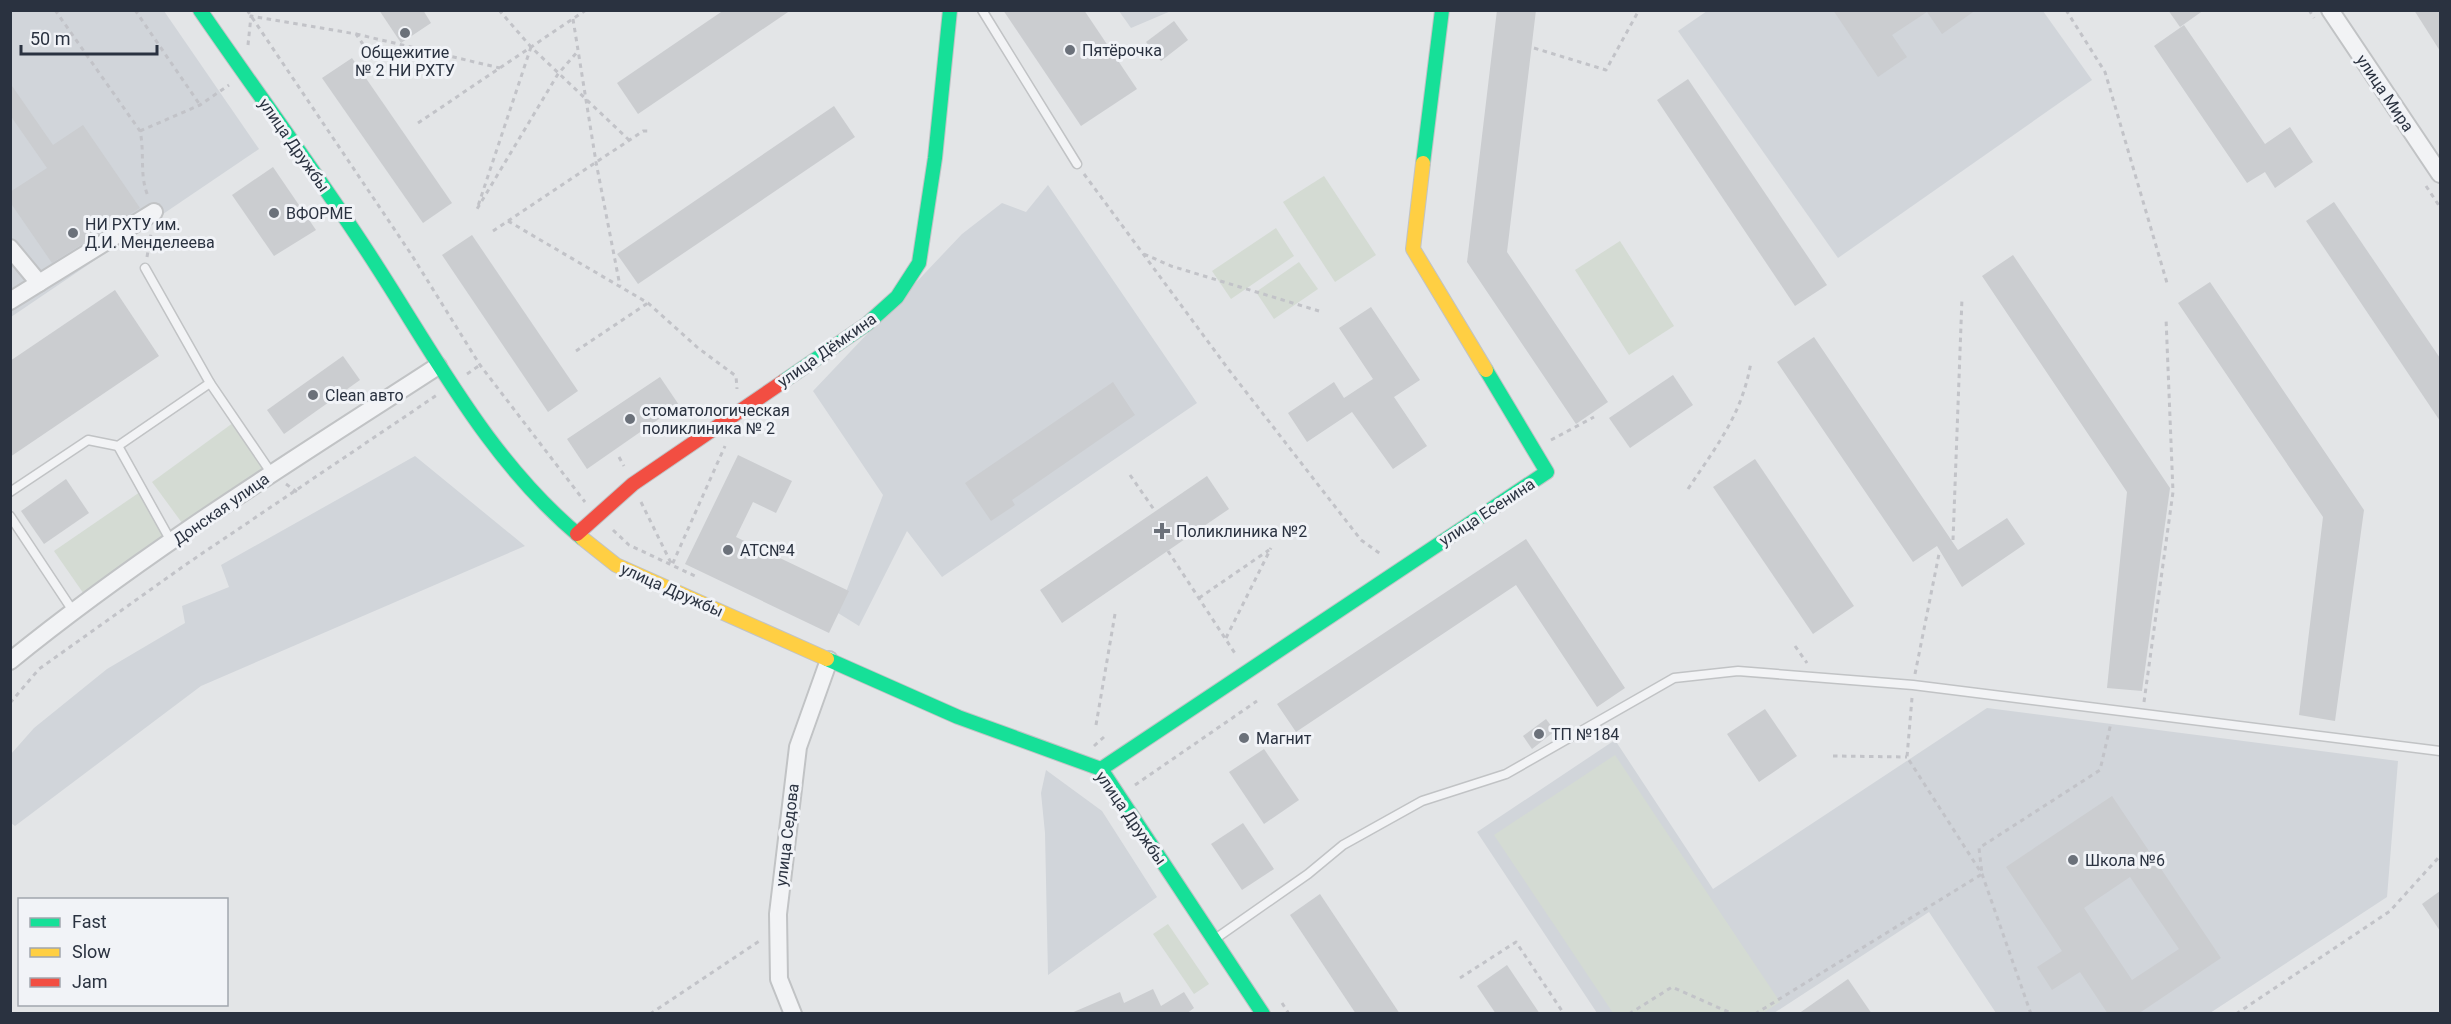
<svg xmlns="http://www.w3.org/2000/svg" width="2451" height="1024" viewBox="0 0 2451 1024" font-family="Roboto,sans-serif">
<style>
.built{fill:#d1d5da}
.green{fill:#d4dbd3}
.building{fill:#cbcdd0;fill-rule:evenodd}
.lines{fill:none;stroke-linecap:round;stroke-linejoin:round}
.lane-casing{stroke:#c1c3c5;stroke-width:11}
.street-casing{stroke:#c1c3c5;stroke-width:20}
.fast-casing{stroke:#c1c3c5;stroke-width:16}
.slow-casing{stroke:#c1c3c5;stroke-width:16}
.jam-casing{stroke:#c1c3c5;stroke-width:16}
.path{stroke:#c2c3c8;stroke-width:3;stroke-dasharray:4.5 4.5;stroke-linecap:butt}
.lane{stroke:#f2f3f5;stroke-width:8}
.street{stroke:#f2f3f5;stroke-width:16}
.fast{stroke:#16e098;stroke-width:14}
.slow{stroke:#ffcf43;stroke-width:14}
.jam{stroke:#f24e42;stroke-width:14}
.poi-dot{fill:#6b717a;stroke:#f1f3f7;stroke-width:2}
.labels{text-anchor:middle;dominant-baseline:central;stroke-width:6;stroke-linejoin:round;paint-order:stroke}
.poi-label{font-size:16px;fill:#2a3240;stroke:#f1f3f7;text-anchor:start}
.street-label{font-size:16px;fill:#2a3240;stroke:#f1f3f7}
</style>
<rect width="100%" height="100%" fill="#e3e5e7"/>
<g class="built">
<path d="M11 11H164L259 149 11 317Z"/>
<path d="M1119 11H1171L1131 28Z"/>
<path d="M1707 11H2043L2092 80 1838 258 1678 31Z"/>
<path d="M1048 185 1197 403 942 577 907 531 859 626 838 613 883 495 813 391 962 234 1002 203 1026 212Z"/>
<path d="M415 456 525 546 201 686 15 826 11 823V754L34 728 107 669 185 623 182 606 229 587 221 565Z"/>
<path d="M1987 708 2398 761 2387 897 2210 1013H1996L1929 912 1774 1013H1597L1477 832 1615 740 1713 889Z"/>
<path d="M1046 770 1102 811 1157 897 1048 975 1045 833 1041 793Z"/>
</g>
<g class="green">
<path d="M1324 176 1376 255 1335 282 1283 202Z"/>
<path d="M1276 228 1294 256 1231 299 1212 271Z"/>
<path d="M1620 241 1674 326 1629 355 1575 270Z"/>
<path d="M1299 262 1318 289 1274 319 1256 292Z"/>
<path d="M237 420 270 465 185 527 152 482Z"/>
<path d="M140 492 172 538 86 597 54 551Z"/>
<path d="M1615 755 1780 1002 1763 1013H1613L1494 835Z"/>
<path d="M1168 924 1209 984 1194 994 1153 934Z"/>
</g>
<g class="building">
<path d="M379 10H423L431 23 401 43Z"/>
<path d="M724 10H791L638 114 617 83Z"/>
<path d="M1003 10H1084L1137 89 1081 126Z"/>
<path d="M1497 10H1536L1507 252 1608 402 1576 424 1467 262Z"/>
<path d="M1833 10H1976L1942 34 1927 12 1892 35 1907 57 1878 77Z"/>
<path d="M2168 10H2204L2180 27Z"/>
<path d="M2414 10H2440V51Z"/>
<path d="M1174 21 1188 40 1161 61 1146 42Z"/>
<path d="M2184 25 2265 144 2290 127 2313 162 2275 188 2265 172 2247 183 2154 46Z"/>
<path d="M352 58 452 203 423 223 322 78Z"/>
<path d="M1688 79 1827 285 1795 306 1657 100Z"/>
<path d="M10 83 53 145 83 125 140 208 52 263 10 202V192L47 168 10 115Z"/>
<path d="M834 106 855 137 638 284 617 254Z"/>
<path d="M273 167 316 230 274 256 232 195Z"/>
<path d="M2334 202 2440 358V421L2306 221Z"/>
<path d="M472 235 578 391 548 412 442 255Z"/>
<path d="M2013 255 2170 488 2142 691 2107 688 2127 492 1982 276Z"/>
<path d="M2210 282 2364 510 2335 721 2299 715 2323 517 2178 303Z"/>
<path d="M115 290 159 356 10 457V361Z"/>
<path d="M1371 307 1420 380 1394 397 1427 446 1393 469 1352 412 1307 442 1288 413 1334 382 1344 398 1373 379 1339 328Z"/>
<path d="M1814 337 1958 550 2007 518 2025 544 1962 587 1937 546 1913 562 1777 362Z"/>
<path d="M343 356 360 380 284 434 267 410Z"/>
<path d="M1673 375 1693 405 1630 448 1609 418Z"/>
<path d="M660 377 679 405 587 469 567 439Z"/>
<path d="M1113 382 1135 415 1012 500 1015 505 991 521 965 483Z"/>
<path d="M738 455 792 481 776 513 753 502 736 537 849 591 829 633 685 564Z"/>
<path d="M1755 459 1854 606 1813 634 1713 487Z"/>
<path d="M1207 476 1229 509 1062 623 1040 590Z"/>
<path d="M66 479 89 513 44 544 21 511Z"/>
<path d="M1526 539 1625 688 1597 707 1516 585 1296 732 1277 704Z"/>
<path d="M1765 709 1797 756 1759 782 1727 734Z"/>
<path d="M1546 719 1555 731 1532 749 1523 736Z"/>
<path d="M1264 749 1299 800 1264 824 1229 772Z"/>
<path d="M2112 796 2221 958 2138 1014H2108L2080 972 2052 990 2037 967 2062 951 2006 867ZM2130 877 2179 949 2132 980 2084 908Z"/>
<path d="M1243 823 1274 869 1242 890 1211 844Z"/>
<path d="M2440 891V931L2422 904Z"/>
<path d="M1320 894 1400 1014H1356L1290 915Z"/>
<path d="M1507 965 1540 1014H1496L1477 986Z"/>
<path d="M1848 979 1872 1014H1798Z"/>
<path d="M1153 989 1161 1006 1184 992 1194 1008 1186 1014H1069L1120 992 1124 1003Z"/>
</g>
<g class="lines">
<defs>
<g id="lane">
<path d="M982 10 1077 164"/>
<path d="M145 268 210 383 272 474"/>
<path d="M118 446 172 543"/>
<path d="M10 492 88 440 118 446 210 383"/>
<path d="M10 516 73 611"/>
<path d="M1215 939 1308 874 1343 845 1422 801 1506 774 1674 678 1738 671 1913 685 2440 751"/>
</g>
<g id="street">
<path d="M2330 10 2440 174"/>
<path d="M10 248 39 283 154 212"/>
<path d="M10 301 39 283"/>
<path d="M10 661C144 552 293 460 438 366"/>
<path d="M793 1014 779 979 778 914 798 747 829 660"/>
</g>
<g id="fast">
<path d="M200 10C259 96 322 180 378 268 439 363 493 465 582 538"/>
<path d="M1423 163 1442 10"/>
<path d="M784 381 867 324 897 297 919 263 935 158 950 10"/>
<path d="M827 659 958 717 1101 769 1263 1014"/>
<path d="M1101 769 1547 472 1486 370"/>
</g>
<g id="slow">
<path d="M1423 163 1413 249 1486 370"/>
<path d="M582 538 616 565 827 659"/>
</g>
<path id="jam" d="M577 534 633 484 784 381"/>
</defs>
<use href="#lane" class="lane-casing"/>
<use href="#street" class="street-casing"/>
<use href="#fast" class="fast-casing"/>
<use href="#slow" class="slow-casing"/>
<use href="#jam" class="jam-casing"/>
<g class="path">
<path d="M55 10 140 131C145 153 139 175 148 196"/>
<path d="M135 10 200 105"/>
<path d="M247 10 411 254 480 365 585 502"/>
<path d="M499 10 531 47 629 140"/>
<path d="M2066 10 2105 72 2167 283"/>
<path d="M2309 10 2314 18"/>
<path d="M573 19 596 162 620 286"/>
<path d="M356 34 500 68"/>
<path d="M248 45 251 16 356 34 379 68"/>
<path d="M531 47 477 209 558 74 578 51"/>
<path d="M1534 48 1606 70 1639 10"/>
<path d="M418 123 586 10"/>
<path d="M140 131 200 105 229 85"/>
<path d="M1084 174 1229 370 1361 540 1382 555"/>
<path d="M2426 186 2440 207"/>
<path d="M508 221 648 303 698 348 736 376 737 389"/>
<path d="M493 231 643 131H650"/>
<path d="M1144 254 1171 266 1319 311"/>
<path d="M147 257 151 234"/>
<path d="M576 351 648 303"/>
<path d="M467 374 480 365"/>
<path d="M1551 440 1594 417"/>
<path d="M619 457 624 466"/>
<path d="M1130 475 1155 511"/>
<path d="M286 484 297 492"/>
<path d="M1688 489C1717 445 1742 415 1751 362"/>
<path d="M641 502 672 565 725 446"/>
<path d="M613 530 629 545 695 576"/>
<path d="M1953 540 1962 298"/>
<path d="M1168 551 1236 655"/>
<path d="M1199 598 1269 550"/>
<path d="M1226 638 1271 548"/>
<path d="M1795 646 1807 663"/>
<path d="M1915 674 1939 554"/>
<path d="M1912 698 1907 757 1982 874 2031 1014"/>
<path d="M2144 702 2173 492 2166 318"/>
<path d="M10 703 39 669 188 563 437 395"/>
<path d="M1096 725 1115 614"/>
<path d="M1094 746 1104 737"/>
<path d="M1833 756 1907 757"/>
<path d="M1135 785 1257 701"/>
<path d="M1460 978 1516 942 1564 1014"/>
<path d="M1282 1003 1289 1014"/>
<path d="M650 1014 761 940"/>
<path d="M1629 1014 1672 987 1733 1014"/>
<path d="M1755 1014 1982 874 1979 848 2100 770 2111 723"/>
<path d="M2236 1014 2390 911 2440 856"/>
</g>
<use href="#lane" class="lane"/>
<use href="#street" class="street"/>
<use href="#fast" class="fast"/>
<use href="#slow" class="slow"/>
<use href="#jam" class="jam"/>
</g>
<g class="poi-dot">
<circle cx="405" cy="33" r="6"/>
<circle cx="1070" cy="50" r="6"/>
<circle cx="274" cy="213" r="6"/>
<circle cx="73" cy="233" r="6"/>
<circle cx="313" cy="395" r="6"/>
<circle cx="630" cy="419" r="6"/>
<path d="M1159 522h6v6h6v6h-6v6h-6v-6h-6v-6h6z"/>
<circle cx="728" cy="550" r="6"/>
<circle cx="1539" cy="734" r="6"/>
<circle cx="1244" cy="738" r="6"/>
<circle cx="2073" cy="860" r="6"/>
</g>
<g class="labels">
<g class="poi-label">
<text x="1082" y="50">Пятёрочка</text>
<text x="405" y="52" text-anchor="middle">Общежитие<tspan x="405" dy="18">№ 2 НИ РХТУ</tspan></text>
<text x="286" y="213">ВФОРМЕ</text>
<text x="85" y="224">НИ РХТУ им.<tspan x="85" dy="18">Д.И. Менделеева</tspan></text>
<text x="325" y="395">Сlean авто</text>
<text x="642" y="410">стоматологическая<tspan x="642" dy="18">поликлиника № 2</tspan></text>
<text x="1176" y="531">Поликлиника №2</text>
<text x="740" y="550">АТС№4</text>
<text x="1551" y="734">ТП №184</text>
<text x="1256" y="738">Магнит</text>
<text x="2085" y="860">Школа №6</text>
</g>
<g class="street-label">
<text transform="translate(2385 93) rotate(56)">улица Мира</text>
<text transform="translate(294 145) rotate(55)">улица Дружбы</text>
<text transform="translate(827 350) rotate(-35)">улица Дёмкина</text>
<text transform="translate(221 509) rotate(-35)">Донская улица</text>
<text transform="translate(1487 512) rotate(-33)">улица Есенина</text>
<text transform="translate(672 590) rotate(24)">улица Дружбы</text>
<text transform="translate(1131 818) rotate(55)">улица Дружбы</text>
<text transform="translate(787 835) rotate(-83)">улица Седова</text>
</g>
</g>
<rect width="2451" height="1024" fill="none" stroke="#2a3240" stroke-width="24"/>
<rect x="18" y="898" width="210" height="108" fill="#f1f3f7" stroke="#a1a6ae" stroke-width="1.5"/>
<rect x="30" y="918" width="30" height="9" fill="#16e098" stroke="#a1a6ae" stroke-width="1.5"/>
<text x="72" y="928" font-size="18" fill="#2a3240">Fast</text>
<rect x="30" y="948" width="30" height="9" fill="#ffcf43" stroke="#a1a6ae" stroke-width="1.5"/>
<text x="72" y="958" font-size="18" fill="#2a3240">Slow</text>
<rect x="30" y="978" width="30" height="9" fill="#f24e42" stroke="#a1a6ae" stroke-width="1.5"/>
<text x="72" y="988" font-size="18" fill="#2a3240">Jam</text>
<path d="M21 45v9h136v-9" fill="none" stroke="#2a3240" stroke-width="3"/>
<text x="30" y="45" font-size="18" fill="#2a3240" stroke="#f1f3f7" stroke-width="4.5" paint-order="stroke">50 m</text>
</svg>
